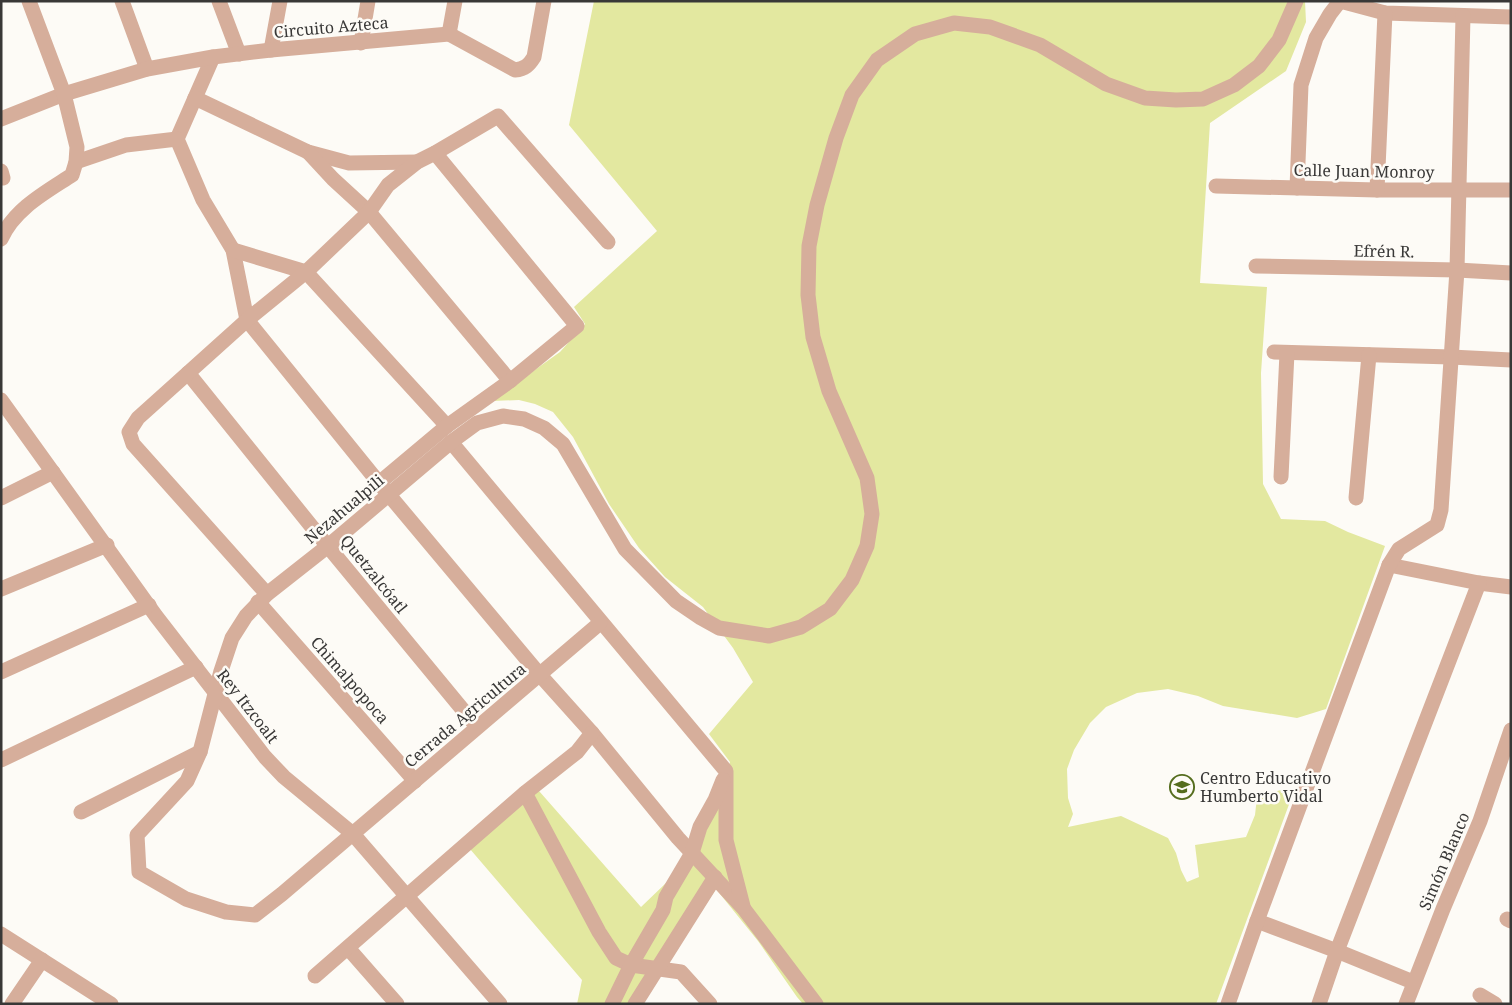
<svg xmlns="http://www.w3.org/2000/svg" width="1512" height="1005" viewBox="0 0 1512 1005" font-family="'Noto Serif',serif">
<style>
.green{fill:#e3e8a0}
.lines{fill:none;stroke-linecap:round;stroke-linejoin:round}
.minor{stroke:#d6ae9b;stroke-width:15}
.labels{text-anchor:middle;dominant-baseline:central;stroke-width:5;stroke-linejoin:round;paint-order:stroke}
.street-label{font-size:16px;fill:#393837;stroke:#fdfbf6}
.poi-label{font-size:16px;fill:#393837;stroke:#fdfbf6;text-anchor:start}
</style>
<rect width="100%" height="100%" fill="#fdfbf6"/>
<path class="green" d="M594 1H1305L1306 22 1286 71 1210 123 1200 283 1267 287 1261 373 1263 484 1281 519 1325 521 1348 532 1385 546 1326 709 1297 718 1223 706 1198 696 1168 689 1137 693 1106 707 1090 723 1074 750 1067 769 1068 798 1073 814 1068 827 1121 816 1168 838 1176 853 1181 870 1187 882 1199 877 1195 845 1246 837 1255 815 1257 797 1284 789 1295 788 1216 1004H803L797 997 758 941 716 889 640 1004H577L582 980 464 842 532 783 641 907 692 858 720 802 730 762 709 734 753 682 733 648 703 607 665 577 639 548 609 504 573 437 553 412 535 404 519 400 491 401 560 352 585 324 574 307 657 231 569 125Z"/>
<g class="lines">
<g class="minor">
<path d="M122 1 147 69"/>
<path d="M219 1 239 54"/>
<path d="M1340 1 1385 13 1511 17"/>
<path d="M449 34 455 1"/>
<path d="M361 43 368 1"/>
<path d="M271 50 280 1"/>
<path d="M213 57 177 139 203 200 233 250 247 320 379 483 540 675 592 733 678 838 744 909 816 1004"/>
<path d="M195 98 308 152 349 163 417 162"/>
<path d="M1 119 64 94 147 69 213 57 271 50 449 34 515 70C525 69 529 65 534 57L544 1"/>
<path d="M308 152 333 179 369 212 510 381"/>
<path d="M76 162 126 145 177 139"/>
<path d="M1 171 3 178"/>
<path d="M1216 186 1377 190H1511"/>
<path d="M1297 188 1301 85 1316 38 1330 14 1340 1"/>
<path d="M1377 190 1385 13"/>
<path d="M1 239C14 209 46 192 72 175L76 162 77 147 64 94 29 1"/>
<path d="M233 250 306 272 447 426"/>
<path d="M1256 266 1457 270 1511 273"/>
<path d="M1274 352 1451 357 1511 360"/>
<path d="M188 373 312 527 477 727"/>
<path d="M1 400 156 616 265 757 284 777 353 834 500 1004"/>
<path d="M451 442 726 771V840L743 906"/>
<path d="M1281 477 1287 353"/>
<path d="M379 483 447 426 510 381 577 326 435 153"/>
<path d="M1 498 53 472"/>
<path d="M1356 498 1369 355"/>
<path d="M1389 565 1479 583 1511 587"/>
<path d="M1 589 107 545"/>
<path d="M267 594 133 444 129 432 138 418 247 320 306 272 369 212 388 185 417 162 435 153 498 116 608 242"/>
<path d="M258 602 415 781"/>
<path d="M600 623 282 894 255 915 226 912 186 899 139 872 137 835 187 781 200 752 221 671 232 638 246 616 267 594 328 546 451 442 477 423 503 416 524 419 544 428 563 444 625 549 676 601 701 618 719 628 769 636 801 627 830 609 852 580 867 546 872 514 867 478 829 391 813 337 808 295 809 246 817 205 836 138 852 95 877 60 915 34 954 23 990 27 1040 45 1106 84 1145 98 1176 100 1203 99 1234 85 1259 66 1279 40 1296 1"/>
<path d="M1 672 149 605"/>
<path d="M1 760 196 667"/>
<path d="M525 793 599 932 616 958 631 965 681 972 710 1004"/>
<path d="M81 812 200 752"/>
<path d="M1507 919 1511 921"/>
<path d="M1257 921 1337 951 1413 982"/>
<path d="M1 934 111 1004"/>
<path d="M348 948 397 1004"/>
<path d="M315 976 525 793 577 752 592 733"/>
<path d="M1480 995 1495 1004"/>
<path d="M12 1004 42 960"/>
<path d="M612 1004 631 965 663 910 666 897 692 853 700 827 715 800 723 780"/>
<path d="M635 1004 715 877"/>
<path d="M1228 1004 1257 921 1389 565 1399 549 1437 525 1441 510 1457 270 1463 16"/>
<path d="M1319 1004 1337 951 1479 583"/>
<path d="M1406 1004 1443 909 1480 821 1511 730"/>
</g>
</g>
<defs>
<symbol id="school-ring" viewBox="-11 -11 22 22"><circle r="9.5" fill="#fdfbf6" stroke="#556d1e" stroke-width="1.5"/><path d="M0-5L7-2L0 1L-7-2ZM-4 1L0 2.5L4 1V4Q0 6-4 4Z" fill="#556d1e"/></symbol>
</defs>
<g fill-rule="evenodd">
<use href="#school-ring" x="1168" y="773" width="28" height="28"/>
</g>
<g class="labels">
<g class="street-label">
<text transform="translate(331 27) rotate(-5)">Circuito Azteca</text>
<text transform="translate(1364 171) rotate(1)">Calle Juan Monroy</text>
<text transform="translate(1384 251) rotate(1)">Efrén R.</text>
<text transform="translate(344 509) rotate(-40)">Nezahualpili</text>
<text transform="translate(374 574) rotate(51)">Quetzalcóatl</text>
<text transform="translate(350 680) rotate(49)">Chimalpopoca</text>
<text transform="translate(248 706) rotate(52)">Rey Itzcoalt</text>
<text transform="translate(465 715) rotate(-40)">Cerrada Agricultura</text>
<text transform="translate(1444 861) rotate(-67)">Simón Blanco</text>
</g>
<g class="poi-label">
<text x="1200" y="778">Centro Educativo<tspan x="1200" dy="18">Humberto Vidal</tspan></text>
</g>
</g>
<rect width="1512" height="1005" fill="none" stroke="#393837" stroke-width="5"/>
</svg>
